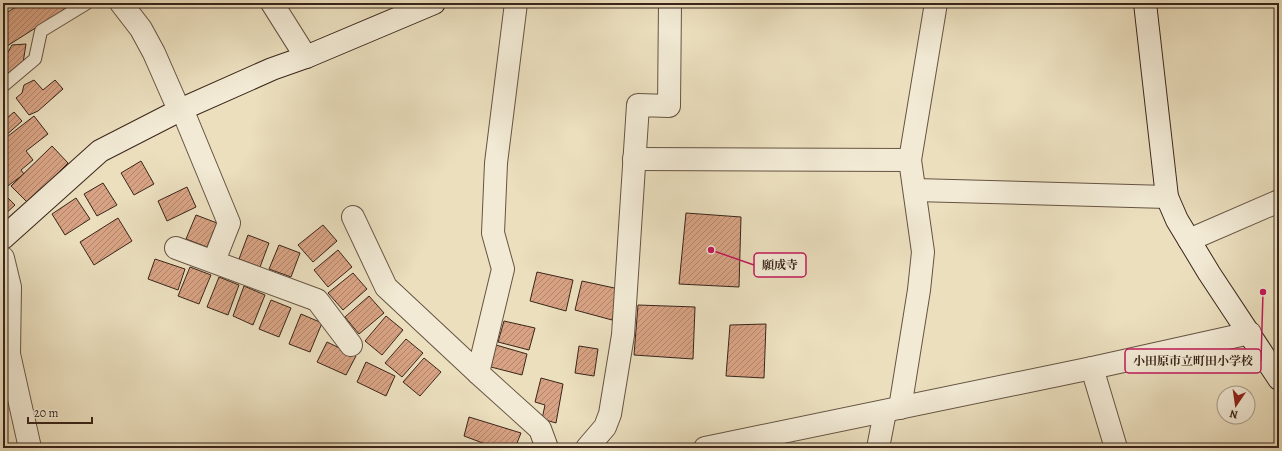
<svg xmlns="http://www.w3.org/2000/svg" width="1282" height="451" viewBox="0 0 1282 451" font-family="Alegreya,'Noto Serif JP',serif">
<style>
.building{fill:url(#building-hatch);stroke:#3a251a}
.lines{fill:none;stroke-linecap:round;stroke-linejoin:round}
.lane-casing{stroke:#665443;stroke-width:14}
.street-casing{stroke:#665443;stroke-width:24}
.secondary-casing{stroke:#3a251a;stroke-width:24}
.lane{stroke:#f2ead5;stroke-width:12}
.street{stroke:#f2ead5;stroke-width:22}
.secondary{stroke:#f2ead5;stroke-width:22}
.leader{fill:none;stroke:#c2185b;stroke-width:1.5}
.callout-dot{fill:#c2185b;stroke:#f2ead5;stroke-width:1.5}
.callout{fill:#f2ead5;stroke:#c2185b;stroke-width:1.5}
.callout-label{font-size:12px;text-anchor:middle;font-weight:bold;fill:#3a251a}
</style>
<defs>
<pattern id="building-hatch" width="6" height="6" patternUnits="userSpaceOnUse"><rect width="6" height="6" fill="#d8a384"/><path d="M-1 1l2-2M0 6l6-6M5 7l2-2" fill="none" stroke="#b0856b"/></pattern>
</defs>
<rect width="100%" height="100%" fill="#ebdfbe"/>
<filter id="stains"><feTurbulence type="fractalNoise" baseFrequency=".005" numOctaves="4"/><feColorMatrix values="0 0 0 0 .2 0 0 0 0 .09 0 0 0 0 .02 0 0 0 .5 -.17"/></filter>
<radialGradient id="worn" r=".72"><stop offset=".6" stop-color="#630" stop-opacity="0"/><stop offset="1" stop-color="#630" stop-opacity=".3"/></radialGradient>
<g class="building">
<path d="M22 3H75L7 46 3 40V15Z"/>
<path d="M1279 28V40L1274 30Z"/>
<path d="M26 44 23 63 3 78V56L7 54 12 45Z"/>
<path d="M34 80 43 90 55 80 63 89 38 111 29 115 16 98 22 93 24 85Z"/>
<path d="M14 112 22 121 3 138V116L6 119Z"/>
<path d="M34 116 48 134 26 151 33 160 21 170 24 174 5 188 3 186V140Z"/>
<path d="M52 146 68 163 28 203 11 186Z"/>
<path d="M141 161 154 184 134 195 121 173Z"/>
<path d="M103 183 117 205 97 216 84 194Z"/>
<path d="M187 187 196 207 167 221 158 201Z"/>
<path d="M3 193 15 205 3 216Z"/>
<path d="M76 198 90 219 65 235 52 214Z"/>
<path d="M686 213 741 217 739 287 679 284Z"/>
<path d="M196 215 217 223 207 247 186 239Z"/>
<path d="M118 218 132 241 94 265 80 242Z"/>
<path d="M323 225 337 241 313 262 298 245Z"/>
<path d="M248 235 269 243 260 267 239 259Z"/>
<path d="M279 245 300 253 291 277 269 269Z"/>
<path d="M338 250 352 267 328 287 314 270Z"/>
<path d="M155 259 185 269 178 290 148 279Z"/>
<path d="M190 267 211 275 199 304 178 296Z"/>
<path d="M537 272 573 280 566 311 530 301Z"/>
<path d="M353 273 367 289 343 310 328 293Z"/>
<path d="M219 277 239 285 228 315 207 307Z"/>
<path d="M582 281 619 289 612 320 575 310Z"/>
<path d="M244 286 265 295 253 325 233 316Z"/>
<path d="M369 296 384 313 359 334 345 317Z"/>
<path d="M271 300 291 308 279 337 259 329Z"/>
<path d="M638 305 695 307 693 359 634 355Z"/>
<path d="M301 314 322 323 310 352 289 344Z"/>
<path d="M386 316 403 330 382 355 365 341Z"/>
<path d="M504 321 535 328 529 350 498 342Z"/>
<path d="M766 324 764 378 726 376 730 325Z"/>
<path d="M406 339 423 353 402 377 385 363Z"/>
<path d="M327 342 356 356 346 375 317 362Z"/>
<path d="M496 345 527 354 522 375 491 367Z"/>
<path d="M579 346 598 349 594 376 575 373Z"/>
<path d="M424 358 441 372 420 396 403 382Z"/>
<path d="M366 362 395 376 386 396 357 382Z"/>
<path d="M541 378 563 384 556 423 542 419 545 405 535 402Z"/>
<path d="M469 417 521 433 515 448H496L464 436Z"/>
</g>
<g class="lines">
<defs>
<path id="lane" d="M3 86 35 59 41 31 87 3"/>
<g id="street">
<path d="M121 3 141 29 154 53 179 110"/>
<path d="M272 3 306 57"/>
<path d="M516 3 496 163 493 233 503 269 478 373 540 429 547 448"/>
<path d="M182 109 229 223 214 261"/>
<path d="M634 159 910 160"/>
<path d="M915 190 1167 197"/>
<path d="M353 217 386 287 478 373"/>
<path d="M1189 240 1279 201"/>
<path d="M176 248 317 300 351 345"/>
<path d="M3 258 10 287 9 354 30 448"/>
<path d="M1092 368 1116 448"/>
<path d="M900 408 919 290 923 252 910 160 936 3"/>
<path d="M587 448 605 427 610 414 623 335 638 105 669 106 670 3"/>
<path d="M705 448 1092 368 1250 333"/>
<path d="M878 448 885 412"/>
</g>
<g id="secondary">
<path d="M1145 3 1167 197 1177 220 1209 273 1279 379"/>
<path d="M3 238 100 151 182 109 272 69 306 57 434 3"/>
</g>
</defs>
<use href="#lane" class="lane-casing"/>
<use href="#street" class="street-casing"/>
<use href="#secondary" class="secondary-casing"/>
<use href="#lane" class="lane"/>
<use href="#street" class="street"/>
<use href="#secondary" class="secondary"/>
</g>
<path class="leader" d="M711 250L754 265M1263 292L1261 361"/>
<g class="callout-dot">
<circle cx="711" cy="250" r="4"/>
<circle cx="1263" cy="292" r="4"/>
</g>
<g class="callout">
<rect x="754" y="253" width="52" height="24" rx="4"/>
<rect x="1125" y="349" width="136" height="24" rx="4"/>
</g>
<g class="callout-label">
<text x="780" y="269">願成寺</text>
<text x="1193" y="365">小田原市立町田小学校</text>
</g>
<rect width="1282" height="451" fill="none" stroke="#ebdfbe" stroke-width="16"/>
<rect x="4" y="4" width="1274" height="443" fill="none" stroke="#3a251a" stroke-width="2"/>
<rect x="8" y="8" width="1266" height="435" fill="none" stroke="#3a251a"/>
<g transform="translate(1236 405) rotate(193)"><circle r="19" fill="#f2ead5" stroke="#a89b8a"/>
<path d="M0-3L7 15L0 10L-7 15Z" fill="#8f2418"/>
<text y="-6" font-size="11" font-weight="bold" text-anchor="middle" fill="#3a251a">N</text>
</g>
<path d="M28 417v6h64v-6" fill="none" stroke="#3a251a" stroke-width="2"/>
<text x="34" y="417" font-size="12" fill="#3a251a" stroke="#f2ead5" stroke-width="3" paint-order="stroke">20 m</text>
<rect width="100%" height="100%" filter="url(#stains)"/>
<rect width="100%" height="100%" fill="url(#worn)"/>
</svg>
